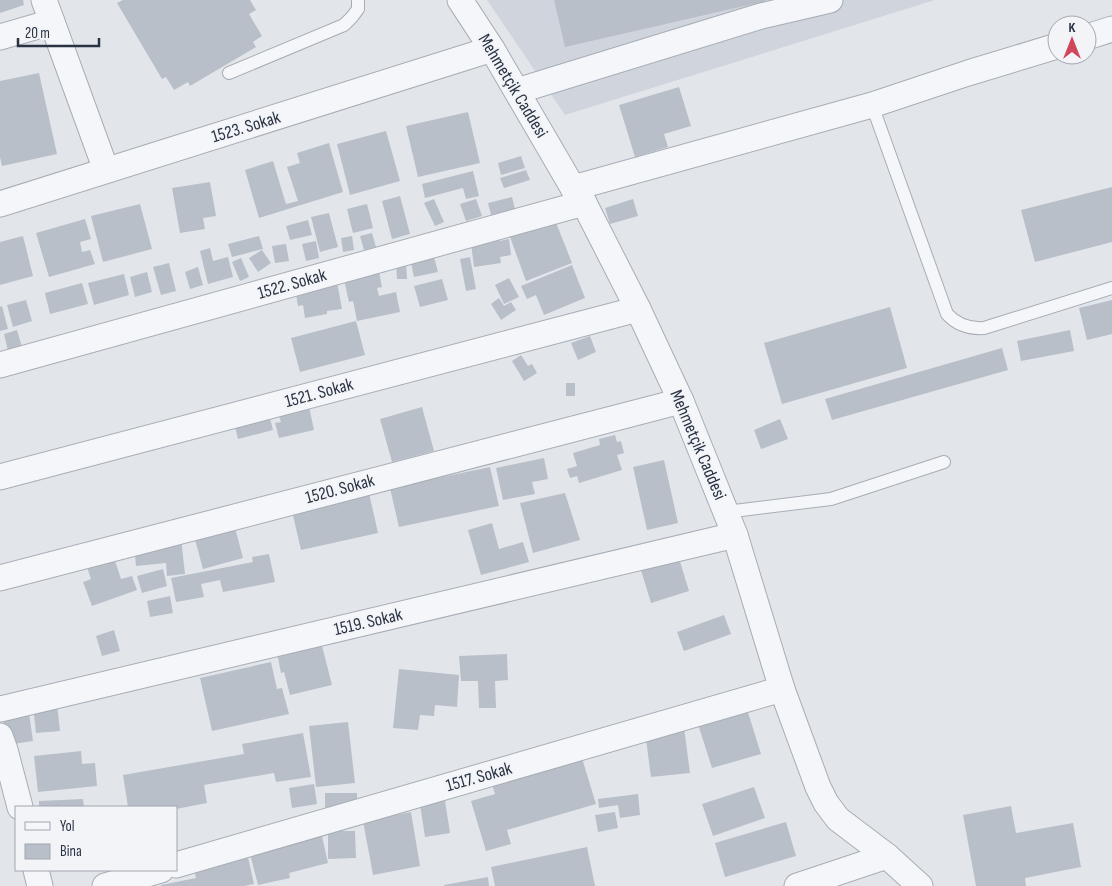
<svg xmlns="http://www.w3.org/2000/svg" width="1112" height="886" viewBox="0 0 1112 886" font-family="'Sofia Sans Condensed',sans-serif">
<style>
.built{fill:#d0d5dd}
.building{fill:#b9bfc8}
.lines{fill:none;stroke-linecap:round;stroke-linejoin:round}
.lane-casing{stroke:#a7adb5;stroke-width:14}
.street-casing{stroke:#a7adb5;stroke-width:27}
.lane{stroke:#f5f6f9;stroke-width:12}
.street{stroke:#f5f6f9;stroke-width:25}
.labels{text-anchor:middle;dominant-baseline:central;stroke-width:4;stroke-linejoin:round;paint-order:stroke}
.street-label{font-size:18px;fill:#2a3343;stroke:#f2f4f8}
</style>
<rect width="100%" height="100%" fill="#e2e6eb"/>
<path class="built" d="M487 0H935L565 115Z"/>
<g class="building">
<path d="M0 0H23L24 5 0 13Z"/>
<path d="M123 0H250L256 10 249 14 262 36 253 42 256 47 190 86 188 82 174 90 166 77 162 79 117 3Z"/>
<path d="M554 0H765L766 1 565 47Z"/>
<path d="M39 73 57 154 2 166 0 157V81Z"/>
<path d="M679 87 691 126 664 134 668 147 635 157 619 105Z"/>
<path d="M468 112 480 163 418 177 406 126Z"/>
<path d="M386 131 400 181 350 195 337 144Z"/>
<path d="M329 143 343 192 259 218 245 170 273 161 286 204 298 201 287 167 300 163 297 153Z"/>
<path d="M521 156 525 168 501 175 498 163Z"/>
<path d="M526 170 530 180 504 188 500 178Z"/>
<path d="M473 171 479 196 466 199 463 188 425 198 422 184Z"/>
<path d="M210 182 216 216 203 218 205 229 180 233 172 188Z"/>
<path d="M1112 187V242L1035 262 1021 210Z"/>
<path d="M400 196 410 234 392 239 382 201Z"/>
<path d="M512 197 515 209 491 215 488 203Z"/>
<path d="M434 199 444 222 435 226 424 203Z"/>
<path d="M476 199 482 216 466 221 460 204Z"/>
<path d="M633 199 638 216 610 224 605 208Z"/>
<path d="M140 204 152 249 103 262 91 216Z"/>
<path d="M367 204 373 228 353 233 347 209Z"/>
<path d="M329 213 338 247 320 252 311 217Z"/>
<path d="M85 219 91 239 80 242 82 252 90 250 95 264 49 277 36 233Z"/>
<path d="M308 220 312 235 290 240 286 226Z"/>
<path d="M555 220 572 263 526 281 510 237Z"/>
<path d="M372 233 376 247 364 250 360 236Z"/>
<path d="M497 235 499 241 509 239 511 255 500 257 501 263 474 267 471 244Z"/>
<path d="M23 236 33 276 0 285V242Z"/>
<path d="M259 236 263 249 232 257 228 244Z"/>
<path d="M352 236 354 250 343 252 341 238Z"/>
<path d="M316 241 319 258 306 261 302 244Z"/>
<path d="M286 244 289 261 275 263 272 246Z"/>
<path d="M210 248 213 261 228 257 233 277 208 284 200 251Z"/>
<path d="M262 250 271 263 258 272 249 258Z"/>
<path d="M433 253 438 272 414 277 410 258Z"/>
<path d="M470 257 476 289 466 291 460 259Z"/>
<path d="M241 258 249 277 240 281 232 262Z"/>
<path d="M396 262H406L407 279H397Z"/>
<path d="M169 263 176 291 161 295 153 267Z"/>
<path d="M572 265 585 298 544 315 536 295 527 299 521 286Z"/>
<path d="M198 267 203 285 190 289 185 272Z"/>
<path d="M378 267 382 287 377 288 379 296 396 292 400 312 357 321 353 301 349 302 343 275Z"/>
<path d="M147 272 152 292 135 297 130 277Z"/>
<path d="M124 274 129 295 94 305 88 283Z"/>
<path d="M509 278 519 297 504 304 495 285Z"/>
<path d="M442 279 448 300 420 307 414 286Z"/>
<path d="M337 282 342 309 327 311V314L305 318 303 305 298 306 295 288Z"/>
<path d="M82 283 88 304 50 314 45 293Z"/>
<path d="M499 298 504 306 511 302 516 310 501 320 491 304Z"/>
<path d="M26 300 32 321 13 327 7 305Z"/>
<path d="M1112 300V334L1087 340 1079 308Z"/>
<path d="M2 306 8 329 0 331V307Z"/>
<path d="M890 307 907 368 782 404 764 343Z"/>
<path d="M356 321 365 355 300 372 291 338Z"/>
<path d="M17 330 23 351 9 355 4 334Z"/>
<path d="M1070 330 1074 351 1021 361 1017 341Z"/>
<path d="M590 336 596 352 578 360 571 343Z"/>
<path d="M1002 348 1008 370 832 420 825 399Z"/>
<path d="M521 355 528 366 532 364 537 373 524 381 512 361Z"/>
<rect x="566" y="383" width="9" height="13"/>
<path d="M308 402 314 430 279 438 275 423 281 422 277 410Z"/>
<path d="M422 407 434 451 392 462 380 419Z"/>
<path d="M268 410 273 430 238 439 233 419Z"/>
<path d="M780 419 788 439 761 449 754 430Z"/>
<path d="M615 435 617 442 621 441 624 453 617 455 622 470 579 483 577 476 570 478 567 469 577 466 573 453 600 445 599 439Z"/>
<path d="M544 458 548 479 532 482 535 494 503 500 496 468Z"/>
<path d="M664 460 678 523 647 530 633 467Z"/>
<path d="M490 467 499 506 399 527 390 488Z"/>
<path d="M369 493 378 533 301 550 292 511Z"/>
<path d="M565 493 580 540 533 553 520 503Z"/>
<path d="M492 523 499 549 523 542 529 562 481 575 468 530Z"/>
<path d="M234 524 243 558 203 569 194 536Z"/>
<path d="M181 538 185 574 167 576 166 563 136 566 134 543Z"/>
<path d="M269 554 275 582 223 592 220 580 201 584 204 597 176 602 171 578 253 562 252 557Z"/>
<path d="M113 555 121 579 132 576 137 590 92 606 83 582 91 579 86 564Z"/>
<path d="M678 555 689 591 651 603 640 567Z"/>
<path d="M163 569 167 586 142 593 137 576Z"/>
<path d="M170 596 173 613 150 617 147 601Z"/>
<path d="M724 615 731 634 684 651 677 632Z"/>
<path d="M114 630 120 651 102 656 96 636Z"/>
<path d="M320 638 332 685 290 695 284 672 281 673 276 648Z"/>
<path d="M507 654 508 680 495 681 496 708H479L478 681H461L459 656Z"/>
<path d="M271 662 277 689 282 688 289 714 212 731 200 678Z"/>
<path d="M399 669 459 675 457 707 435 705 434 716 420 715 418 730 393 728Z"/>
<path d="M57 703 60 731 36 733 33 706Z"/>
<path d="M746 706 761 754 712 768 697 721Z"/>
<path d="M29 713 33 741 7 745 3 716Z"/>
<path d="M348 722 355 783 316 787 309 726Z"/>
<path d="M684 727 690 773 651 777 645 732Z"/>
<path d="M303 733 311 777 276 782 274 773 204 785 207 803 176 809V807H128L123 775 244 754 242 744Z"/>
<path d="M81 751 82 764 95 763 97 786 38 792 34 756Z"/>
<path d="M581 755 596 804 507 830 511 844 486 851 471 801 495 794 491 781Z"/>
<path d="M314 784 317 804 292 808 289 788Z"/>
<path d="M754 787 765 818 713 836 702 804Z"/>
<path d="M325 793H357V808L325 807Z"/>
<path d="M638 794 640 815 620 818 618 805 599 808 598 799Z"/>
<path d="M83 799 84 807H39V801Z"/>
<path d="M445 801 450 833 425 837 420 805Z"/>
<path d="M1011 806 1016 833 1073 823 1081 867 1025 878 1026 886H976L963 815Z"/>
<path d="M411 812 420 866 373 875 363 821Z"/>
<path d="M615 812 618 828 598 832 595 815Z"/>
<path d="M786 822 796 856 725 877 715 843Z"/>
<path d="M328 831H355L356 858 328 859Z"/>
<path d="M322 836 328 863 289 873 290 878 258 885 250 854Z"/>
<path d="M587 847 595 886H495L491 867Z"/>
<path d="M248 857 254 884 244 886H161V885L196 878 194 868Z"/>
<path d="M488 877 489 886H444V885Z"/>
</g>
<g class="lines">
<defs>
<g id="lane">
<path d="M229 73 344 25 352 17 358 9V0"/>
<path d="M872 105 947 314C957 325 969 329 984 328L1112 288"/>
<path d="M726 512 831 499 944 462"/>
</g>
<g id="street">
<path d="M44 0 106 170"/>
<path d="M460 0 492 49 573 188 584 203 638 309 681 401 735 535 782 689 818 787 826 803 838 819 887 856 920 886"/>
<path d="M0 37 52 22"/>
<path d="M1087 37 1112 29"/>
<path d="M517 91 761 16 830 0"/>
<path d="M573 188 872 105 968 73 1057 46"/>
<path d="M0 204 492 49"/>
<path d="M0 365 584 203"/>
<path d="M0 477 638 309"/>
<path d="M0 578 681 401"/>
<path d="M0 709 735 535"/>
<path d="M0 736 5 750 20 807"/>
<path d="M176 865 782 689"/>
<path d="M36 870 40 886"/>
<path d="M105 886 161 870"/>
<path d="M797 886 887 856"/>
</g>
</defs>
<use href="#lane" class="lane-casing"/>
<use href="#street" class="street-casing"/>
<use href="#lane" class="lane"/>
<use href="#street" class="street"/>
</g>
<g class="labels">
<g class="street-label">
<text transform="translate(513 86) rotate(59)">Mehmetçik Caddesi</text>
<text transform="translate(246 127) rotate(-17)">1523. Sokak</text>
<text transform="translate(292 284) rotate(-16)">1522. Sokak</text>
<text transform="translate(319 393) rotate(-15)">1521. Sokak</text>
<text transform="translate(698 445) rotate(67)">Mehmetçik Caddesi</text>
<text transform="translate(340 489) rotate(-15)">1520. Sokak</text>
<text transform="translate(368 622) rotate(-13)">1519. Sokak</text>
<text transform="translate(479 777) rotate(-16)">1517. Sokak</text>
</g>
</g>
<rect x="15" y="806" width="162" height="65" fill="#f2f4f8" stroke="#a2a7b0"/>
<rect x="25" y="822" width="25" height="8" fill="#f5f6f9" stroke="#a2a7b0"/>
<text x="60" y="831" font-size="15" fill="#2a3343">Yol</text>
<rect x="25" y="844" width="25" height="15" fill="#b9bfc8" stroke="#a2a7b0"/>
<text x="60" y="856" font-size="15" fill="#2a3343">Bina</text>
<g transform="translate(1072 40)"><circle r="24" fill="#f2f4f8" stroke="#a2a7b0"/>
<path d="M0-4L9 19L0 12L-9 19Z" fill="#d0475b"/>
<text y="-8" font-size="14" font-weight="bold" text-anchor="middle" fill="#2a3343">K</text>
</g>
<path d="M18 38v8h81v-8" fill="none" stroke="#2a3343" stroke-width="2.5"/>
<text x="25" y="38" font-size="15" fill="#2a3343" stroke="#f2f4f8" stroke-width="4" paint-order="stroke">20 m</text>
</svg>
